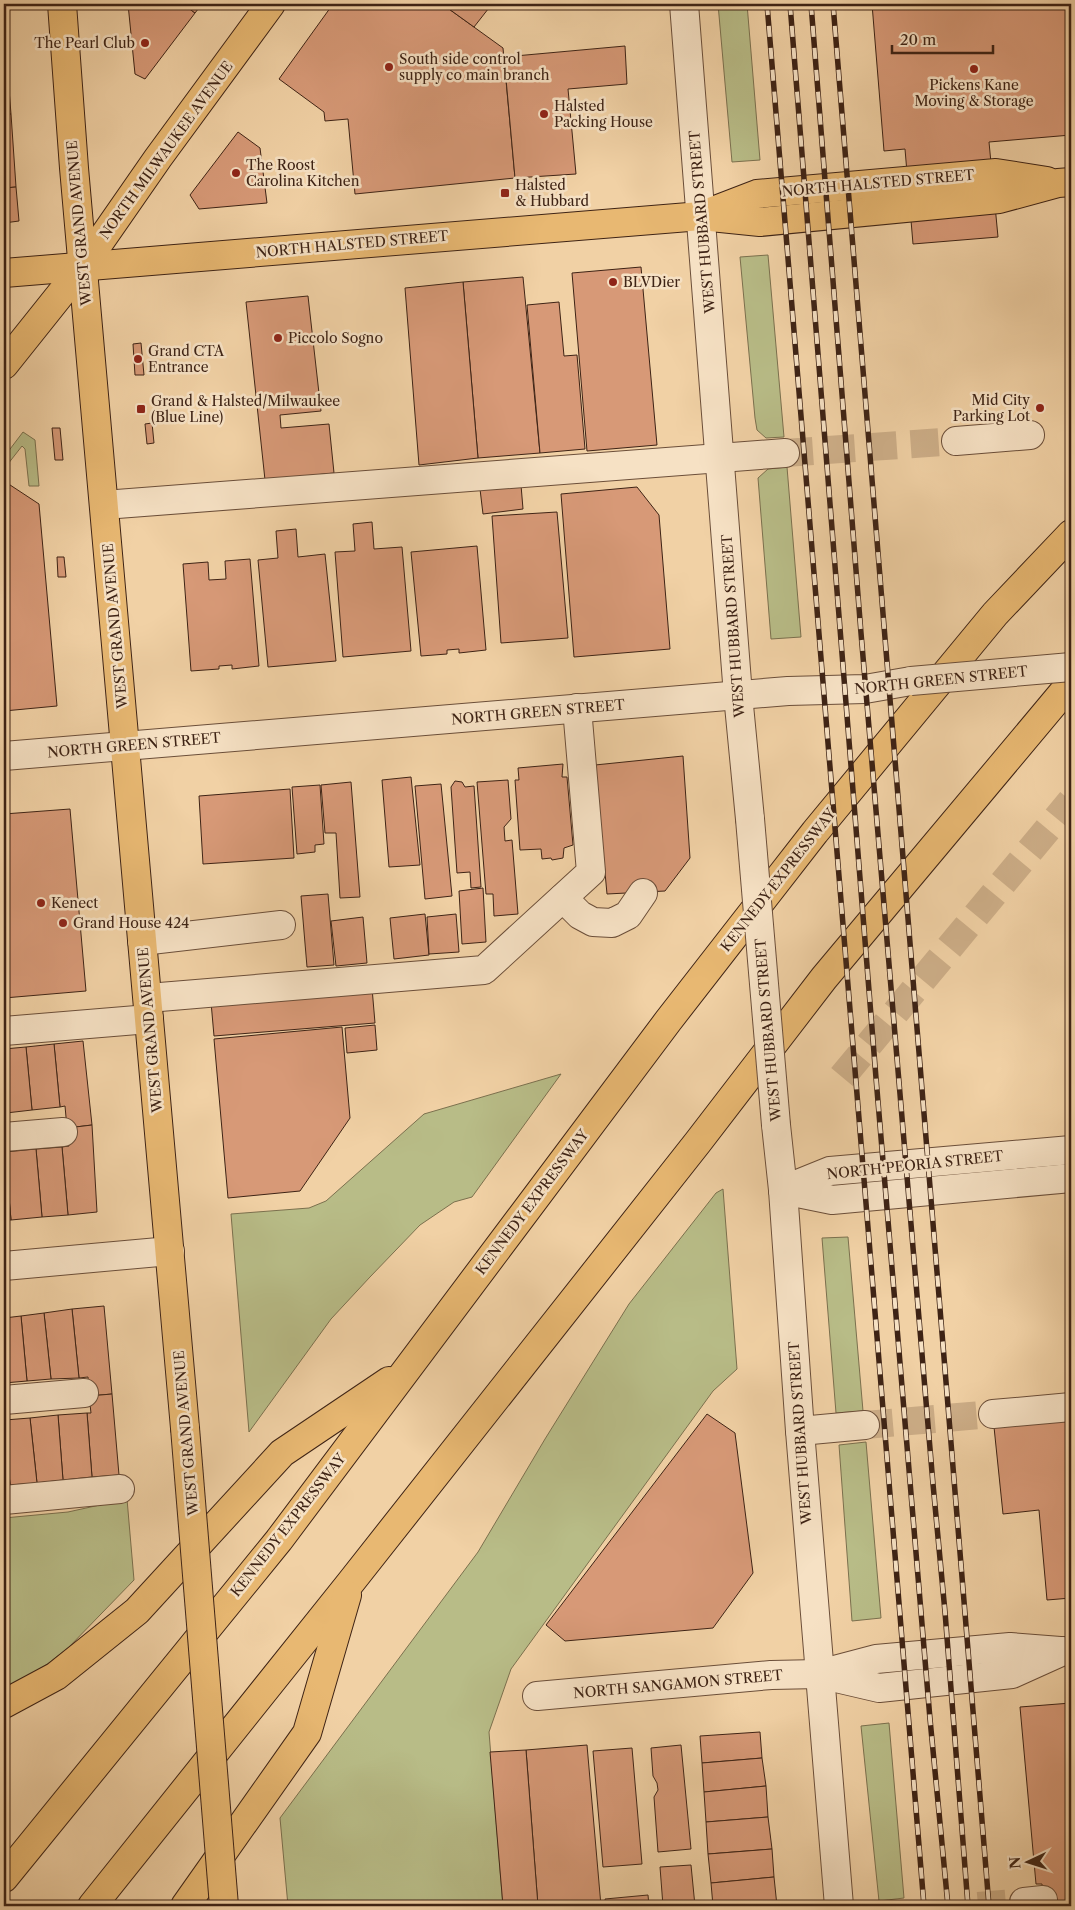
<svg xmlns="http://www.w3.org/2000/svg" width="1075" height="1910" viewBox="0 0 1075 1910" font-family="'Libre Caslon Text',serif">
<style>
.green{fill:#b8bc87;stroke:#7b704e}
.building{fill:#d79977;stroke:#3e2315}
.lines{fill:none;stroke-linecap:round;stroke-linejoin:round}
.minor-tunnel{stroke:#cdae88;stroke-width:28;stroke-dasharray:28 14;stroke-linecap:butt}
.minor-casing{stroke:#6b4e39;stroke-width:30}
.major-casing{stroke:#3e2315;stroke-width:30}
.highway-casing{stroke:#3e2315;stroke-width:30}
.minor{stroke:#f6e1c4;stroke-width:28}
.major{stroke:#e8b872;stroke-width:28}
.highway{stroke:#e8b872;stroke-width:28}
.rail-casing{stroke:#3e2315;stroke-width:5.5}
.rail{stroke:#f6e1c4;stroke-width:4;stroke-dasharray:11;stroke-linecap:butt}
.minor-bridge-casing{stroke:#6b4e39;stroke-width:30;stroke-linecap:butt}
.major-bridge-casing{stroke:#3e2315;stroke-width:30;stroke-linecap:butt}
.minor-bridge{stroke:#f6e1c4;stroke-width:28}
.major-bridge{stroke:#e8b872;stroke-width:28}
.poi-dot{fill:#8f2418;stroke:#f6e1c4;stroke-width:2}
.labels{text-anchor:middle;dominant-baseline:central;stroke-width:5;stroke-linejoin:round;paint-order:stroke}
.poi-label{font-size:14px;fill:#3e2315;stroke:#f6e1c4;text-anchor:start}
.street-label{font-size:14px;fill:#3e2315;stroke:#f6e1c4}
</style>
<rect width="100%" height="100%" fill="#f1d1a5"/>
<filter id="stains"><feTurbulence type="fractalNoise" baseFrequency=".004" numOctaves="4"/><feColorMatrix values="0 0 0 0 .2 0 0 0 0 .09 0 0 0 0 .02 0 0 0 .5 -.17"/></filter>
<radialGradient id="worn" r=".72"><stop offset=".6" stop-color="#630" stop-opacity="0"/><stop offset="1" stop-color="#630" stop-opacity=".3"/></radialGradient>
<g class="green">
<path d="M718 4H747L760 160 732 162Z"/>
<path d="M768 255 784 437 766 438 757 430 755 418 740 257Z"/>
<path d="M23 432 35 440 39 486H29L25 449 22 446 4 469V457Z"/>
<path d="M787 467 801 637 771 639 758 478 768 469Z"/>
<path d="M561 1074 472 1197 454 1202 420 1225 370 1277 331 1319 249 1432 231 1214 309 1208 326 1201 424 1114Z"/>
<path d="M723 1189 737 1369 713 1391 511 1669 489 1732 503 1906H288L280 1818 478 1552 545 1439 629 1304 716 1193Z"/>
<path d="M848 1237 863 1411 836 1413 822 1238Z"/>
<path d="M866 1442 881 1618 852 1621 839 1445Z"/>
<path d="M127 1499 134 1580 68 1648 46 1665 4 1690V1518L68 1512Z"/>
<path d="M889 1723 904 1898 879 1901 861 1726Z"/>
</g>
<g class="building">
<path d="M128 4H183L195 13 145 79 135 74Z"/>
<path d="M183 4H202L195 13Z"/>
<path d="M333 4H442L503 48 515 178 355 194 348 119 325 121 324 112 279 79Z"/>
<path d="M442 4H492L474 27Z"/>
<path d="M872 4H1071V135L989 142 998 237 913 244 905 149 884 151Z"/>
<path d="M4 28 11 114 4 115Z"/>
<path d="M625 46 627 84 568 89 576 174 515 178 504 57Z"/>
<path d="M11 114 16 187 4 188V115Z"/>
<path d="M238 132 260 148 267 203 199 209 190 195Z"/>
<path d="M16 187 19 221 4 223V188Z"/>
<path d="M641 267 657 445 587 451 572 273Z"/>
<path d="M523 277 540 453 478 458 463 282Z"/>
<path d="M463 282 478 458 419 465 405 288Z"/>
<path d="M308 296 321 411 280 415 281 428 329 424 334 473 265 480 246 302Z"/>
<path d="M559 302 564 356 577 355 585 449 540 453 527 305Z"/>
<path d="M141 343 144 375H135L133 344Z"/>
<path d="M152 423 154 443 147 444 145 424Z"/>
<path d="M52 428H60L63 460H55Z"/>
<path d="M4 481 39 504 57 706 4 711Z"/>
<path d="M521 485 523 509 483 514 480 489Z"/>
<path d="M637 487 659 515 670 649 574 657 561 494Z"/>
<path d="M557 512 568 638 501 643 492 516Z"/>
<path d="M372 522 374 549 402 547 411 651 343 657 335 552 355 551 353 524Z"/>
<path d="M296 529 298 557 325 554 336 661 268 667 258 560 278 558 276 531Z"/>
<path d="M477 546 486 650 459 653V649L447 650V654L421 656 411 552Z"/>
<path d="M57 557H64L66 577H58Z"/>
<path d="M250 559 259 666 232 669V665L219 666V669L191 671 183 564 208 562 209 580 226 579 225 561Z"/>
<path d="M683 756 690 858 665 891 607 894 595 765Z"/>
<path d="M563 764 562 777H567L573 845 564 848 563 858 552 860 551 858 542 859 541 849 520 850 515 780H519L518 768Z"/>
<path d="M411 777 420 865 389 867 382 780Z"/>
<path d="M508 780 511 819 504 827 505 841 512 840 518 914 494 916 493 894H486L477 782Z"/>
<path d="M455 781 462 782 465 787 474 786 481 887 471 888 470 872 457 873 451 787Z"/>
<path d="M351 782 360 897 340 898 336 833H325L321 785Z"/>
<path d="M441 784 452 896 425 899 415 786Z"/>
<path d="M320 785 324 844 315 845V852L297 854 292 787Z"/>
<path d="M290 789 294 858 203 864 199 796Z"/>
<path d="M70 809 86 991 4 998V814Z"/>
<path d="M483 888 486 942 462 944 459 891Z"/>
<path d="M328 894 334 965 307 967 301 896Z"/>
<path d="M425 914 429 955 394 959 390 918Z"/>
<path d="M456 914 459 952 429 954 427 917Z"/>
<path d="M363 917 367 963 336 966 331 921Z"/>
<path d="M372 988 375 1023 214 1036 211 1002Z"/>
<path d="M375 1025 377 1050 347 1053 345 1028Z"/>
<path d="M342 1027 350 1118 300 1191 228 1198 214 1039Z"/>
<path d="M83 1041 92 1125 67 1128 65 1106 60 1107 54 1044Z"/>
<path d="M54 1044 60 1107 32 1110 26 1047Z"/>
<path d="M26 1047 32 1110 6 1113 4 1088V1049Z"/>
<path d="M4 1088 6 1113H4Z"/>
<path d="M92 1125 97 1212 68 1215 62 1147 69 1146 67 1128Z"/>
<path d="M62 1147 68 1215 42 1217 36 1149Z"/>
<path d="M36 1149 42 1217 11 1220 5 1152Z"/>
<path d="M4 1152H5L11 1220H4Z"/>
<path d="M104 1306 112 1394 89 1396 88 1377 79 1378 72 1309Z"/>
<path d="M72 1309 79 1378 51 1379 44 1313Z"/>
<path d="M44 1313 51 1379 27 1381 21 1316Z"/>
<path d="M21 1316 27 1381 4 1383V1318Z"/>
<path d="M112 1394 119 1475 92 1477 87 1413H91L89 1396Z"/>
<path d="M87 1413 92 1477 63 1480 58 1415Z"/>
<path d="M707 1414 735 1433 753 1573 713 1628 565 1641 546 1625Z"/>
<path d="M58 1415 63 1480 37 1483 30 1418Z"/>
<path d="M30 1418 37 1483 10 1485 5 1420Z"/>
<path d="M4 1420 10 1485H4Z"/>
<path d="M1071 1420V1598L1047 1600 1039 1510 1003 1514 994 1427Z"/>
<path d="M1071 1703V1906H1044L1042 1884H1036L1020 1707Z"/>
<path d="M760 1732 762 1758 702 1763 700 1736Z"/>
<path d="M587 1745 601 1906H538L526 1750Z"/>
<path d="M681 1745 691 1849 658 1852 654 1797 658 1790 657 1783 653 1776 651 1748Z"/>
<path d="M632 1748 642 1864 603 1867 593 1751Z"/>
<path d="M526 1750 538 1906H503L490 1752Z"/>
<path d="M762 1758 766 1786 704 1792 702 1763Z"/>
<path d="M766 1786 768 1817 706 1822 704 1792Z"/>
<path d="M768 1817 772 1849 708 1854 706 1822Z"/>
<path d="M772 1849 774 1877 711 1883 708 1854Z"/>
<path d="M691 1865 695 1906H663L660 1867Z"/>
<path d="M774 1877 777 1906H713L711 1883Z"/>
<path d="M648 1895 649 1906H606L605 1899Z"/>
</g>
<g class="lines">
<g class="minor-tunnel">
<path d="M785 453 956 441"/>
<path d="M842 1077 1071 801"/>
<path d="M865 1425 993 1414"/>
<path d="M978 1906 1024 1902"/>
</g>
<defs>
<g id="minor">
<path d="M684 4 738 695 750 819"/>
<path d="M956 441 1030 435"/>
<path d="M104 505 785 453"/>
<path d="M4 756 788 691 865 689 911 681"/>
<path d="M563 898 580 915 593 922 612 923 628 915 643 893"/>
<path d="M142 941 281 925"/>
<path d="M148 998 484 970 591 872 577 708"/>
<path d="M4 1031 149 1019"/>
<path d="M776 1125 783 1190 800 1431 839 1906"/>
<path d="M4 1137 63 1132"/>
<path d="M783 1190 830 1171 1071 1150"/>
<path d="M783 1190 832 1200 1071 1178"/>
<path d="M4 1266 170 1251"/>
<path d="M4 1400 84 1393"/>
<path d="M993 1414 1071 1407"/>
<path d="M800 1431 865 1425"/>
<path d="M4 1500 120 1489"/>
<path d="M823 1673 876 1659 1010 1647 1060 1651"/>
<path d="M537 1696 771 1675 819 1674 879 1688 1012 1674 1063 1651"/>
<path d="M1024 1902 1043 1900"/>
</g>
<g id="major">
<path d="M62 4 74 168 185 1428"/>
<path d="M705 214 757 194 996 173 1047 181"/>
<path d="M4 273 701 216 760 222 999 199 1058 183 1071 182"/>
<path d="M4 365 83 266 158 158 271 4"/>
</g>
<g id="highway">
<path d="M4 1704 56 1676 137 1611 282 1453 389 1381"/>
<path d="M4 1878 279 1540 668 1021 815 832 995 614 1071 534"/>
<path d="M92 1906 351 1582 698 1142 824 978 1071 683"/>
<path d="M185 1906 307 1733 347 1595"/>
</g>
</defs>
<use href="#minor" class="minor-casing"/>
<use href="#major" class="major-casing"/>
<use href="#highway" class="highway-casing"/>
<use href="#minor" class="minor"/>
<use href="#major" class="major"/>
<use href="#highway" class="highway"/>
<defs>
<g id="rail">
<path d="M767 4 924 1906"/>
<path d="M790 4 876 1078 930 1719 948 1906"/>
<path d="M811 4 861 633 933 1484 945 1612 968 1906"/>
<path d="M833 4 989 1906"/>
</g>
</defs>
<use href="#rail" class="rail-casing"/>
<use href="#rail" class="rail"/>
<defs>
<g id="minor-bridge">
<path d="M911 681 1071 667"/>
<path d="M750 819 776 1125"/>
</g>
<path id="major-bridge" d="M185 1428 224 1906"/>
</defs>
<use href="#minor-bridge" class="minor-bridge-casing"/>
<use href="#major-bridge" class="major-bridge-casing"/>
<use href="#minor-bridge" class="minor-bridge"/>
<use href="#major-bridge" class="major-bridge"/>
</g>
<g class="poi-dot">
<circle cx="145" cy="43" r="5"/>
<circle cx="389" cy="67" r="5"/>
<circle cx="974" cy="69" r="5"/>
<circle cx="544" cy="114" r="5"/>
<circle cx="236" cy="173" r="5"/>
<rect x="500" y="188" width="10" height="10" rx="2.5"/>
<circle cx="613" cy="282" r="5"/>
<circle cx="278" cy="338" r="5"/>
<circle cx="138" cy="359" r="5"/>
<circle cx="1040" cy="408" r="5"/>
<rect x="136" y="404" width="10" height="10" rx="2.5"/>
<circle cx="41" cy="903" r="5"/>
<circle cx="63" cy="923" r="5"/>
</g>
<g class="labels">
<g class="poi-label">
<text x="135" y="43" text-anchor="end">The Pearl Club</text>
<text x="399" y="59">South side control<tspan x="399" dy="16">supply co main branch</tspan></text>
<text x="974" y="85" text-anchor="middle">Pickens Kane<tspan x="974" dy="16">Moving &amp; Storage</tspan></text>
<text x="554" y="106">Halsted<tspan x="554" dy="16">Packing House</tspan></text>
<text x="246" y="165">The Roost<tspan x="246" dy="16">Carolina Kitchen</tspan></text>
<text x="515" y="185">Halsted<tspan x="515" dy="16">&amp; Hubbard</tspan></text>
<text x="623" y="282">BLVDier</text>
<text x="288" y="338">Piccolo Sogno</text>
<text x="148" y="351">Grand CTA<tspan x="148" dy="16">Entrance</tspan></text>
<text x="1030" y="400" text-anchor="end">Mid City<tspan x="1030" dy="16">Parking Lot</tspan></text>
<text x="151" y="401">Grand &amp; Halsted/Milwaukee<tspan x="151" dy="16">(Blue Line)</tspan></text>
<text x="51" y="903">Kenect</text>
<text x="73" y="923">Grand House 424</text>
</g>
<g class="street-label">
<text transform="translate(166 150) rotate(-54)">NORTH MILWAUKEE AVENUE</text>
<text transform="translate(878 183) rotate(-5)">NORTH HALSTED STREET</text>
<text transform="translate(702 222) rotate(-95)">WEST HUBBARD STREET</text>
<text transform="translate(79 223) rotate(-95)">WEST GRAND AVENUE</text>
<text transform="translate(352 244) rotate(-5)">NORTH HALSTED STREET</text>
<text transform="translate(115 626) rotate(-95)">WEST GRAND AVENUE</text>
<text transform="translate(733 626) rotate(-94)">WEST HUBBARD STREET</text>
<text transform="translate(941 680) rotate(-6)">NORTH GREEN STREET</text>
<text transform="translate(538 712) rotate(-5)">NORTH GREEN STREET</text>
<text transform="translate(134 745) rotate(-5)">NORTH GREEN STREET</text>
<text transform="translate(778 880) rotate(-52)">KENNEDY EXPRESSWAY</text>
<text transform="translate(150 1030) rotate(-95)">WEST GRAND AVENUE</text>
<text transform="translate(768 1030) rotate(-95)">WEST HUBBARD STREET</text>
<text transform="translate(915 1165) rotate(-6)">NORTH PEORIA STREET</text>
<text transform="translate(532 1202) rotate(-53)">KENNEDY EXPRESSWAY</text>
<text transform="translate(186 1433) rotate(-95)">WEST GRAND AVENUE</text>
<text transform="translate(800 1433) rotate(-94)">WEST HUBBARD STREET</text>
<text transform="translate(288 1525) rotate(-52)">KENNEDY EXPRESSWAY</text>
<text transform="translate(678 1684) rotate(-5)">NORTH SANGAMON STREET</text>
</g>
</g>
<rect width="1075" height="1910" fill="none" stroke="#f1d1a5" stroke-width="20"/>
<rect x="5" y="5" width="1065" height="1900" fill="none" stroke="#3e2315" stroke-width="2.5"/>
<rect x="10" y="10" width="1055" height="1890" fill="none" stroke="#3e2315"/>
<g transform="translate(1028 1862) rotate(266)" stroke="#f6e1c4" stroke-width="4" paint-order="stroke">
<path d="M0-4L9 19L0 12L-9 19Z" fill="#3e2315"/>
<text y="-8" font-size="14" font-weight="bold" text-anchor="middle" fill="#3e2315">N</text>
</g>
<path d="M892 45v8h101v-8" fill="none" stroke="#3e2315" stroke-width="2.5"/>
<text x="900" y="45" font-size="15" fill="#3e2315" stroke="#f6e1c4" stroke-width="4" paint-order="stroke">20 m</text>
<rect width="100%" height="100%" filter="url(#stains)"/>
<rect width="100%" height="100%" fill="url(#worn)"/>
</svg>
